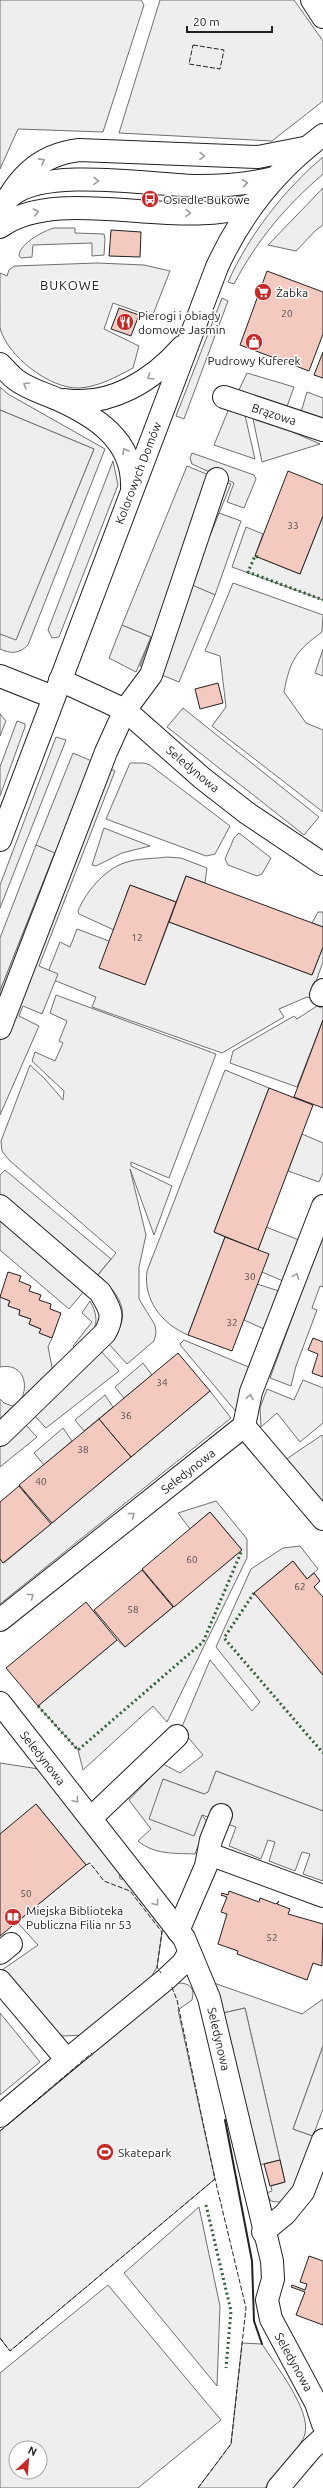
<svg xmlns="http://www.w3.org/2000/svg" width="323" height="2488" viewBox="0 0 323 2488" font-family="Ubuntu,sans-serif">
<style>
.green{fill:#eee;stroke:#6f6f6f;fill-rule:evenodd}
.parking{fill:#ededed;stroke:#6f6f6f}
.building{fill:#f3c9c0;stroke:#222}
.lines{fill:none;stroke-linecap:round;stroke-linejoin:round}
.minor-casing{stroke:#222;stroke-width:24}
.minor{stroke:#fff;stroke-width:22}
.hedge{stroke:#2f5e38;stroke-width:3;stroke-dasharray:2 3;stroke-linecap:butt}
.fence{stroke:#222;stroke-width:1;stroke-dasharray:5 2;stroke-linecap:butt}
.wall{stroke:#222;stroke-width:2}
.oneway{stroke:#9c9c9c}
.labels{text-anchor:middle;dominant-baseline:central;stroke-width:3;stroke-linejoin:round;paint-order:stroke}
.number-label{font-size:10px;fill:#564c4a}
.poi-label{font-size:12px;fill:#222;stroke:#fff;text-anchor:start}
.street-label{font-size:12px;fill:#222;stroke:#fff}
.neighbourhood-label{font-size:13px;letter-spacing:1px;fill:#222;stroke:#fff}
</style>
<rect width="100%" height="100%" fill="#fff"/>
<g class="green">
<path d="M0 0H141L144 5 103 132 18 129 0 169Z"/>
<path d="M160 0H294L323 41V101L272 141 119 133Z"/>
<path d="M323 157V174C285 207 257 240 234 284L228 282C249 235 284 190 323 157Z"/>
<path d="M323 188V225L316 230 296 251 268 245Z"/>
<path d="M54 228H75V233L104 234 105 239 104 255 92 256V243L33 245 32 257 21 258 19 256C19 244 43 231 54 228Z"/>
<path d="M97 263 144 265 170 271 152 317 113 303 104 329 139 346 133 368C116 377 98 387 79 388 50 389 7 356 0 328 0 314 0 289 0 273L7 276 9 270 14 266Z"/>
<path d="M222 298 228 301 184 419 176 416Z"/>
<path d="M247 373 294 387 285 412 236 396Z"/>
<path d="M0 387 8 394 105 449 28 645C19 654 11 654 0 649V634L16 639 94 449 0 410Z"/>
<path d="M307 392 323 398V419L301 412Z"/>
<path d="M230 406 244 411 255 459 214 445Z"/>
<path d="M252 414 320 444 262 462Z"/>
<path d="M192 453 254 475 256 479 244 508 227 502 234 483 192 464 190 458Z"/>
<path d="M113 461 118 485 59 637 52 638 48 630Z"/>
<path d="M219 513 241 521 215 595 189 584Z"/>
<path d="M323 516V600L232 567 246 527 263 534 255 556 300 574Z"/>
<path d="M233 583 323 615 322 632C296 651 290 660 284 692L306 723 323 730V812L212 726 226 707 220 656 205 651Z"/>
<path d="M122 625 151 637 136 672 109 658Z"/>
<path d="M323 649V676L315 673Z"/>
<path d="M0 714 6 721 0 736Z"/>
<path d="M17 721 25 724V727L0 796V767Z"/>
<path d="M56 737 66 740 0 908V885Z"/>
<path d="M130 763H144L150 765 230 826 215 854 206 856 106 819Z"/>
<path d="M104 828 150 846 122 853 96 866 92 865Z"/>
<path d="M239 833 271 858 262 874 257 876 228 865 225 859 234 838Z"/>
<path d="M36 845 55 852 0 991V938Z"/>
<path d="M167 857 181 858 207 868 205 883 186 876 176 902 130 885 114 930 79 914 78 911C85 893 104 870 124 863 137 858 153 859 167 857Z"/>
<path d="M318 912H323V927L312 923Z"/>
<path d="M169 922 312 975 323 947V962L310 998 307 997 279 1009 284 1017 222 1053 92 1007 96 997 46 977 60 942 70 947 77 929 109 941 145 985Z"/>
<path d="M56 995 216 1054 169 1178 131 1162V1166L172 1186 154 1235 130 1169 146 1235 139 1267V1299L155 1325 156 1333 154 1341 127 1364 108 1343C134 1318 122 1296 98 1275L116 1253 9 1160 2 1151 1 1141 30 1065 45 1079 63 1100 64 1091 32 1061 35 1052 55 1061 63 1043 59 1041 67 1021 50 1013Z"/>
<path d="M323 1004V1020L297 1087 230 1063 233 1051 294 1016 297 1019 317 1006 321 1008Z"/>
<path d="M225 1070 269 1088 214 1232 225 1237 188 1335C162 1324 143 1300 147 1271Z"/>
<path d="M302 1134 323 1143V1173L319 1182 288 1171Z"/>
<path d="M266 1227 299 1240 283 1281 262 1272 258 1250Z"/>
<path d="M323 1234V1287L320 1286 312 1308 317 1310 296 1366 291 1386 270 1378Z"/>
<path d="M257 1284 279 1291 266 1330 244 1320Z"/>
<path d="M0 1297 10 1301 8 1305 20 1310 19 1315 31 1319 29 1324 41 1329 40 1333 52 1338 48 1347 53 1372 25 1400 22 1398C29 1381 21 1363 0 1367Z"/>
<path d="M90 1301C103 1324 93 1334 77 1351L73 1346 92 1322 82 1313Z"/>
<path d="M184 1340 251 1368 238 1414 181 1346 180 1344Z"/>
<path d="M100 1350 119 1371 46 1428 33 1414Z"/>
<path d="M143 1363 152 1375 124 1398 115 1387Z"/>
<path d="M303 1380 323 1388V1423L300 1442 277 1413 261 1427 260 1408 267 1389 294 1400Z"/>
<path d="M210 1391 231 1418 0 1604V1559L4 1563Z"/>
<path d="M105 1395 113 1407 84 1431 75 1420Z"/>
<path d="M0 1399 4 1403 18 1408 0 1425Z"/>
<path d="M24 1423 37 1437 0 1467V1446Z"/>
<path d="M63 1428 72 1441 44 1465 34 1453Z"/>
<path d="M322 1435 323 1436V1503L285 1460Z"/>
<path d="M216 1501 247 1539V1558L167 1722 153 1706 83 1770 78 1750 38 1706 117 1640 125 1647 242 1550 210 1512 190 1529 178 1513Z"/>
<path d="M300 1546 318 1569 307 1579 293 1561 254 1593 323 1675V1811L216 1771 208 1793 204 1794 163 1779 194 1835 202 1815 207 1822 195 1854C174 1853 155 1855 138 1841L151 1829 129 1800 163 1764 180 1773 203 1755 181 1729 210 1660 252 1711 260 1702 216 1647 251 1569 283 1548Z"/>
<path d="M0 1763 39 1769 119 1870 120 1879H126L165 1928 162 1932 157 1967 149 1981 85 2035 63 2036 52 2031 2 1970 38 1945 17 1922 86 1865 37 1805 0 1834Z"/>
<path d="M178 1983C190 1983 195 1988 192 2000L178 2010 215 2179 10 2351 0 2338V2131Z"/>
<path d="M214 1983 302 2014 323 1999V2046L293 2129 313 2136C307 2152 298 2188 286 2199 282 2203 277 2202 271 2201L266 2193 272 2191 271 2186 285 2182 245 2008 223 2013Z"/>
<path d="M0 2013 40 2062 0 2095Z"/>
<path d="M199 2207 220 2306 217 2386 124 2273Z"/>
<path d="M108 2285 221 2420 138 2488H0V2373ZM16 2448H40V2472H16Z"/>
<path d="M242 2343 262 2344C275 2365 311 2409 305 2434 302 2446 274 2476 265 2488H198L231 2444Z"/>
</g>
<g class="parking">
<path d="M0 410 94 449 16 640 0 634Z"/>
<path d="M187 466 231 484 190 584 215 595 179 682 140 666 151 637 122 625Z"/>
<path d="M183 708 319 817 304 835 167 727Z"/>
<path d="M73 753 115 771 39 966 58 974 42 1014 23 1006 19 1016 39 1026 0 1115V991L55 853 36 845Z"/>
<path d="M5 1170 111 1259 69 1309 0 1250V1175Z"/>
<path d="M216 1771 323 1811V1881L303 1874 310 1854 302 1852 295 1871 269 1861 275 1842 268 1840 261 1859 229 1846 236 1827 202 1815 194 1836 149 1819 163 1779 204 1794 208 1792Z"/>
<path d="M245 2008 280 2160 259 2165 223 2013Z"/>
<path d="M323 2046V2109L313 2136 293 2129Z"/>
</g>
<g class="building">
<path d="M111 230 141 232 140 257 109 256Z"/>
<path d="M267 271 323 292V334L309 371 240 345Z"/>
<path d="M119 308 139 315 131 336 111 329Z"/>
<path d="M323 352V378L314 375Z"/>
<path d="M288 471 323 485V516L300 574 255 556Z"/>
<path d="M218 683 223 703 200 709 195 689Z"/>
<path d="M186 876 323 927V947L312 975 169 922Z"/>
<path d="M130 885 176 902 145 985 99 968Z"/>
<path d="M323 1020V1108L294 1097Z"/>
<path d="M269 1088 313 1105 258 1250 214 1232Z"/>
<path d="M225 1237 269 1254 232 1351 188 1335Z"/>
<path d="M8 1272 21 1276 19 1281 31 1286 29 1291 41 1295 39 1300 51 1304 50 1309 61 1313 52 1338 39 1333 41 1329 29 1324 31 1319 19 1315 20 1310 8 1306 10 1301 0 1297Z"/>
<path d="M313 1338 323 1342V1377L312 1373 318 1354 308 1350Z"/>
<path d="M178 1353 210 1391 131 1457 99 1419Z"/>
<path d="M99 1419 131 1457 52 1523 19 1485Z"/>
<path d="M19 1486 51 1524 3 1563 0 1559V1502Z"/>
<path d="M210 1512 242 1550 174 1607 142 1569Z"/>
<path d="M293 1561 307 1579 314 1573 320 1581 314 1587 323 1597V1675L254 1593Z"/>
<path d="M142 1570 173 1607 125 1647 94 1610Z"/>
<path d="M86 1602 117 1640 38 1706 6 1668Z"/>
<path d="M36 1804 86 1865 0 1936V1834Z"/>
<path d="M229 1891 259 1902 260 1898 276 1904 279 1901 277 1904 290 1909 288 1914 323 1924 322 1966 313 1963 307 1980 237 1954 238 1951 218 1944 227 1914 221 1912 227 1897 221 1895 222 1893 228 1895Z"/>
<path d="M280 2160 285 2182 270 2186 264 2164Z"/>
<path d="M309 2256 323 2261V2325L296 2315 305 2292 291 2287 292 2285 305 2290 307 2284 300 2282Z"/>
</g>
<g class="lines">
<defs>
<g id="minor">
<path d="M312 0 323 17"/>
<path d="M12 195C46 167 152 185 198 186 224 186 249 184 274 178"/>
<path d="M0 214C16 179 38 155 79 150L258 157 304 148"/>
<path d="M0 227C60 183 181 233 253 204"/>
<path d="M0 364C5 369 10 375 15 379 28 389 43 393 57 399 95 416 133 440 132 486"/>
<path d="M224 397 323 430"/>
<path d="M65 400C111 407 153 380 182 347"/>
<path d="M0 676 53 697"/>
<path d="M60 680 125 710 202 778 247 813 323 864"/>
<path d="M0 840 217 267C241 214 276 170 323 135"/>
<path d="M321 995 323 990"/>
<path d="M0 1028 106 752 125 710 151 675 217 479"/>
<path d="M0 1206 100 1292C110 1309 115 1315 105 1333L0 1435"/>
<path d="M244 1426 323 1519"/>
<path d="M0 1620 244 1426 251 1392 323 1206"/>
<path d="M0 1703 184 1938 209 1998 272 2261 273 2279 267 2300 271 2319 316 2403 323 2424"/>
<path d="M91 1818 177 1736"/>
<path d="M209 1854 323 1896"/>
<path d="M178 1931 206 1866 211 1840 221 1815"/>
<path d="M0 1953 11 1944"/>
<path d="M0 1981 67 2060 166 1979 183 1963 189 1953"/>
<path d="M0 2116 67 2060"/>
<path d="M263 2232 285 2214 303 2192 323 2140"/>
<path d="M278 2488 311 2449 323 2438"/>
</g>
</defs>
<use href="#minor" class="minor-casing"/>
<use href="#minor" class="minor"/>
<g class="hedge">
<path d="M258 557 255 556 248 572 323 600"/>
<path d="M254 1593 224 1638 323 1753"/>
<path d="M38 1706 78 1750 203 1642 242 1550"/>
<path d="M206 2205 231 2311 226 2368"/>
</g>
<g class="fence">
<path d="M193 45 224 50 220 69 189 64Z"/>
<path d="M86 1865 90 1863 104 1881 130 1891 162 1932 157 1967 161 1973"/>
<path d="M0 2131 92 2053"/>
<path d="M0 2338 10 2351 215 2179 177 2000 171 1985"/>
<path d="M198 2488 231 2444 246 2308 215 2179"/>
</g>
<path class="wall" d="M225 2120 252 2261 254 2321 262 2344"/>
</g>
<defs><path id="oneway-chevron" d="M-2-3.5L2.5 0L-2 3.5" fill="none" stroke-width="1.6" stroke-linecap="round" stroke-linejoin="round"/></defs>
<g class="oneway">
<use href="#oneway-chevron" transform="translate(202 156) rotate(2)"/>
<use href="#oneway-chevron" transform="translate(42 161) rotate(-29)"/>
<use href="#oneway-chevron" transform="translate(96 181) rotate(3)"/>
<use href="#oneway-chevron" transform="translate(245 183) rotate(-8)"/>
<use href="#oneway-chevron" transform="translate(36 212) rotate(-13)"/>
<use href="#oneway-chevron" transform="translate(188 213) rotate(1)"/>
<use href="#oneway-chevron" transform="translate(150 377) rotate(148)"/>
<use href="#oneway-chevron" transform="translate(26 385) rotate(-150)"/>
<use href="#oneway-chevron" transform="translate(125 451) rotate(-120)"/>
<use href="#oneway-chevron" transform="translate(296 1276) rotate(-69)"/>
<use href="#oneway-chevron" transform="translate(250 1397) rotate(-78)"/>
<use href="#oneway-chevron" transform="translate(132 1515) rotate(-38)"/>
<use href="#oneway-chevron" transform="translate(31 1596) rotate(-39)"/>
<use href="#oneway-chevron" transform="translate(76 1800) rotate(50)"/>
<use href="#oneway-chevron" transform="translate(156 1903) rotate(52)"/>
</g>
<defs>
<symbol id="bus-disc" viewBox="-11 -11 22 22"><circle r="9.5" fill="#c62828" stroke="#fff"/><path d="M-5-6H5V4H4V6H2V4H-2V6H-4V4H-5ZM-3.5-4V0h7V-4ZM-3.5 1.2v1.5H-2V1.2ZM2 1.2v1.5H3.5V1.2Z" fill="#fff"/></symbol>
<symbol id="supermarket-disc" viewBox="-11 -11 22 22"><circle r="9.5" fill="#c62828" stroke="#fff"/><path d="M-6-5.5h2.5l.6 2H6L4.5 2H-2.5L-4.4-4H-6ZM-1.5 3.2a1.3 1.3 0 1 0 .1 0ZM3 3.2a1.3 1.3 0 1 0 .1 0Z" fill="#fff"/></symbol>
<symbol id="restaurant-disc" viewBox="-11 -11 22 22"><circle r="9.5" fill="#c62828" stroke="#fff"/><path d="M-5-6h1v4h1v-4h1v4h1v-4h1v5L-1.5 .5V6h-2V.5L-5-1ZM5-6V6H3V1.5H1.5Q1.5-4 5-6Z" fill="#fff"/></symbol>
<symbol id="shop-disc" viewBox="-11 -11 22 22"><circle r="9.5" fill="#c62828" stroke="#fff"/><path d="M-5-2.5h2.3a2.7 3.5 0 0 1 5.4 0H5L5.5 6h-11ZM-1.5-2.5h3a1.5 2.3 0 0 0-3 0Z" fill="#fff"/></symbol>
<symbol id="library-disc" viewBox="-11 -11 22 22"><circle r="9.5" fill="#c62828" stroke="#fff"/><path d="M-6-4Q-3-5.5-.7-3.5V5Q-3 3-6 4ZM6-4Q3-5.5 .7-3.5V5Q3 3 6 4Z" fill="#fff"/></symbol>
<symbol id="stadium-disc" viewBox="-11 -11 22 22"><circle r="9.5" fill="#c62828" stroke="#fff"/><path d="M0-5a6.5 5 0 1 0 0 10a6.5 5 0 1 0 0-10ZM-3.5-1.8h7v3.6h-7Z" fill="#fff"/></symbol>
</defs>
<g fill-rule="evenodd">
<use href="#bus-disc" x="140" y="189" width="20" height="20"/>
<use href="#supermarket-disc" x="253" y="282" width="20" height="20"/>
<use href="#restaurant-disc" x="115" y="312" width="20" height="20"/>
<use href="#shop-disc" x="244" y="332" width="20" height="20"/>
<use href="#library-disc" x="3" y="1907" width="20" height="20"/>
<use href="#stadium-disc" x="95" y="2142" width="20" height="20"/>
</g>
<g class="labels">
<g class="number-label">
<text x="287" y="313">20</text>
<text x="293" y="525">33</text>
<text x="137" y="937">12</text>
<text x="250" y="1276">30</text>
<text x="232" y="1322">32</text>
<text x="162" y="1382">34</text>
<text x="126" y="1415">36</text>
<text x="83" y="1449">38</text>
<text x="41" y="1481">40</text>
<text x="192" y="1559">60</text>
<text x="300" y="1586">62</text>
<text x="133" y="1609">58</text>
<text x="26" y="1893">50</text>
<text x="272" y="1937">52</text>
</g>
<g class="poi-label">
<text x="163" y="199">Osiedle Bukowe</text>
<text x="276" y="292">Żabka</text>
<text x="138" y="315">Pierogi i obiady<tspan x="138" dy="14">domowe Jasmin</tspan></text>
<text x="254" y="360" text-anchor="middle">Pudrowy Kuferek</text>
<text x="26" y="1910">Miejska Biblioteka<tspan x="26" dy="14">Publiczna Filia nr 53</tspan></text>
<text x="118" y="2152">Skatepark</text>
</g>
<g class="street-label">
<text transform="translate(274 414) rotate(18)">Brązowa</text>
<text transform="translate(138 473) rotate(-69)">Kolorowych Domów</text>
<text transform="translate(193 769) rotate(40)">Seledynowa</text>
<text transform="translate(188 1471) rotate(-38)">Seledynowa</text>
<text transform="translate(43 1758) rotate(52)">Seledynowa</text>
<text transform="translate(219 2039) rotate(77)">Seledynowa</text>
<text transform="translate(294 2362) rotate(61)">Seledynowa</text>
</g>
<g class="neighbourhood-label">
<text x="70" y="285">BUKOWE</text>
</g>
</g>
<g transform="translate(28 2460) rotate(26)"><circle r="19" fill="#ffffff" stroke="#a7a7a7"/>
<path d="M0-3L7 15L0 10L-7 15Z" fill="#c62828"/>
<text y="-6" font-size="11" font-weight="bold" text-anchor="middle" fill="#222222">N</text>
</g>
<path d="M187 26v6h85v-6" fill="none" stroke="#222222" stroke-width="2"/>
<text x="193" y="26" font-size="12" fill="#222222" stroke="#ffffff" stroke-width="3" paint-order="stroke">20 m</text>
</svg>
